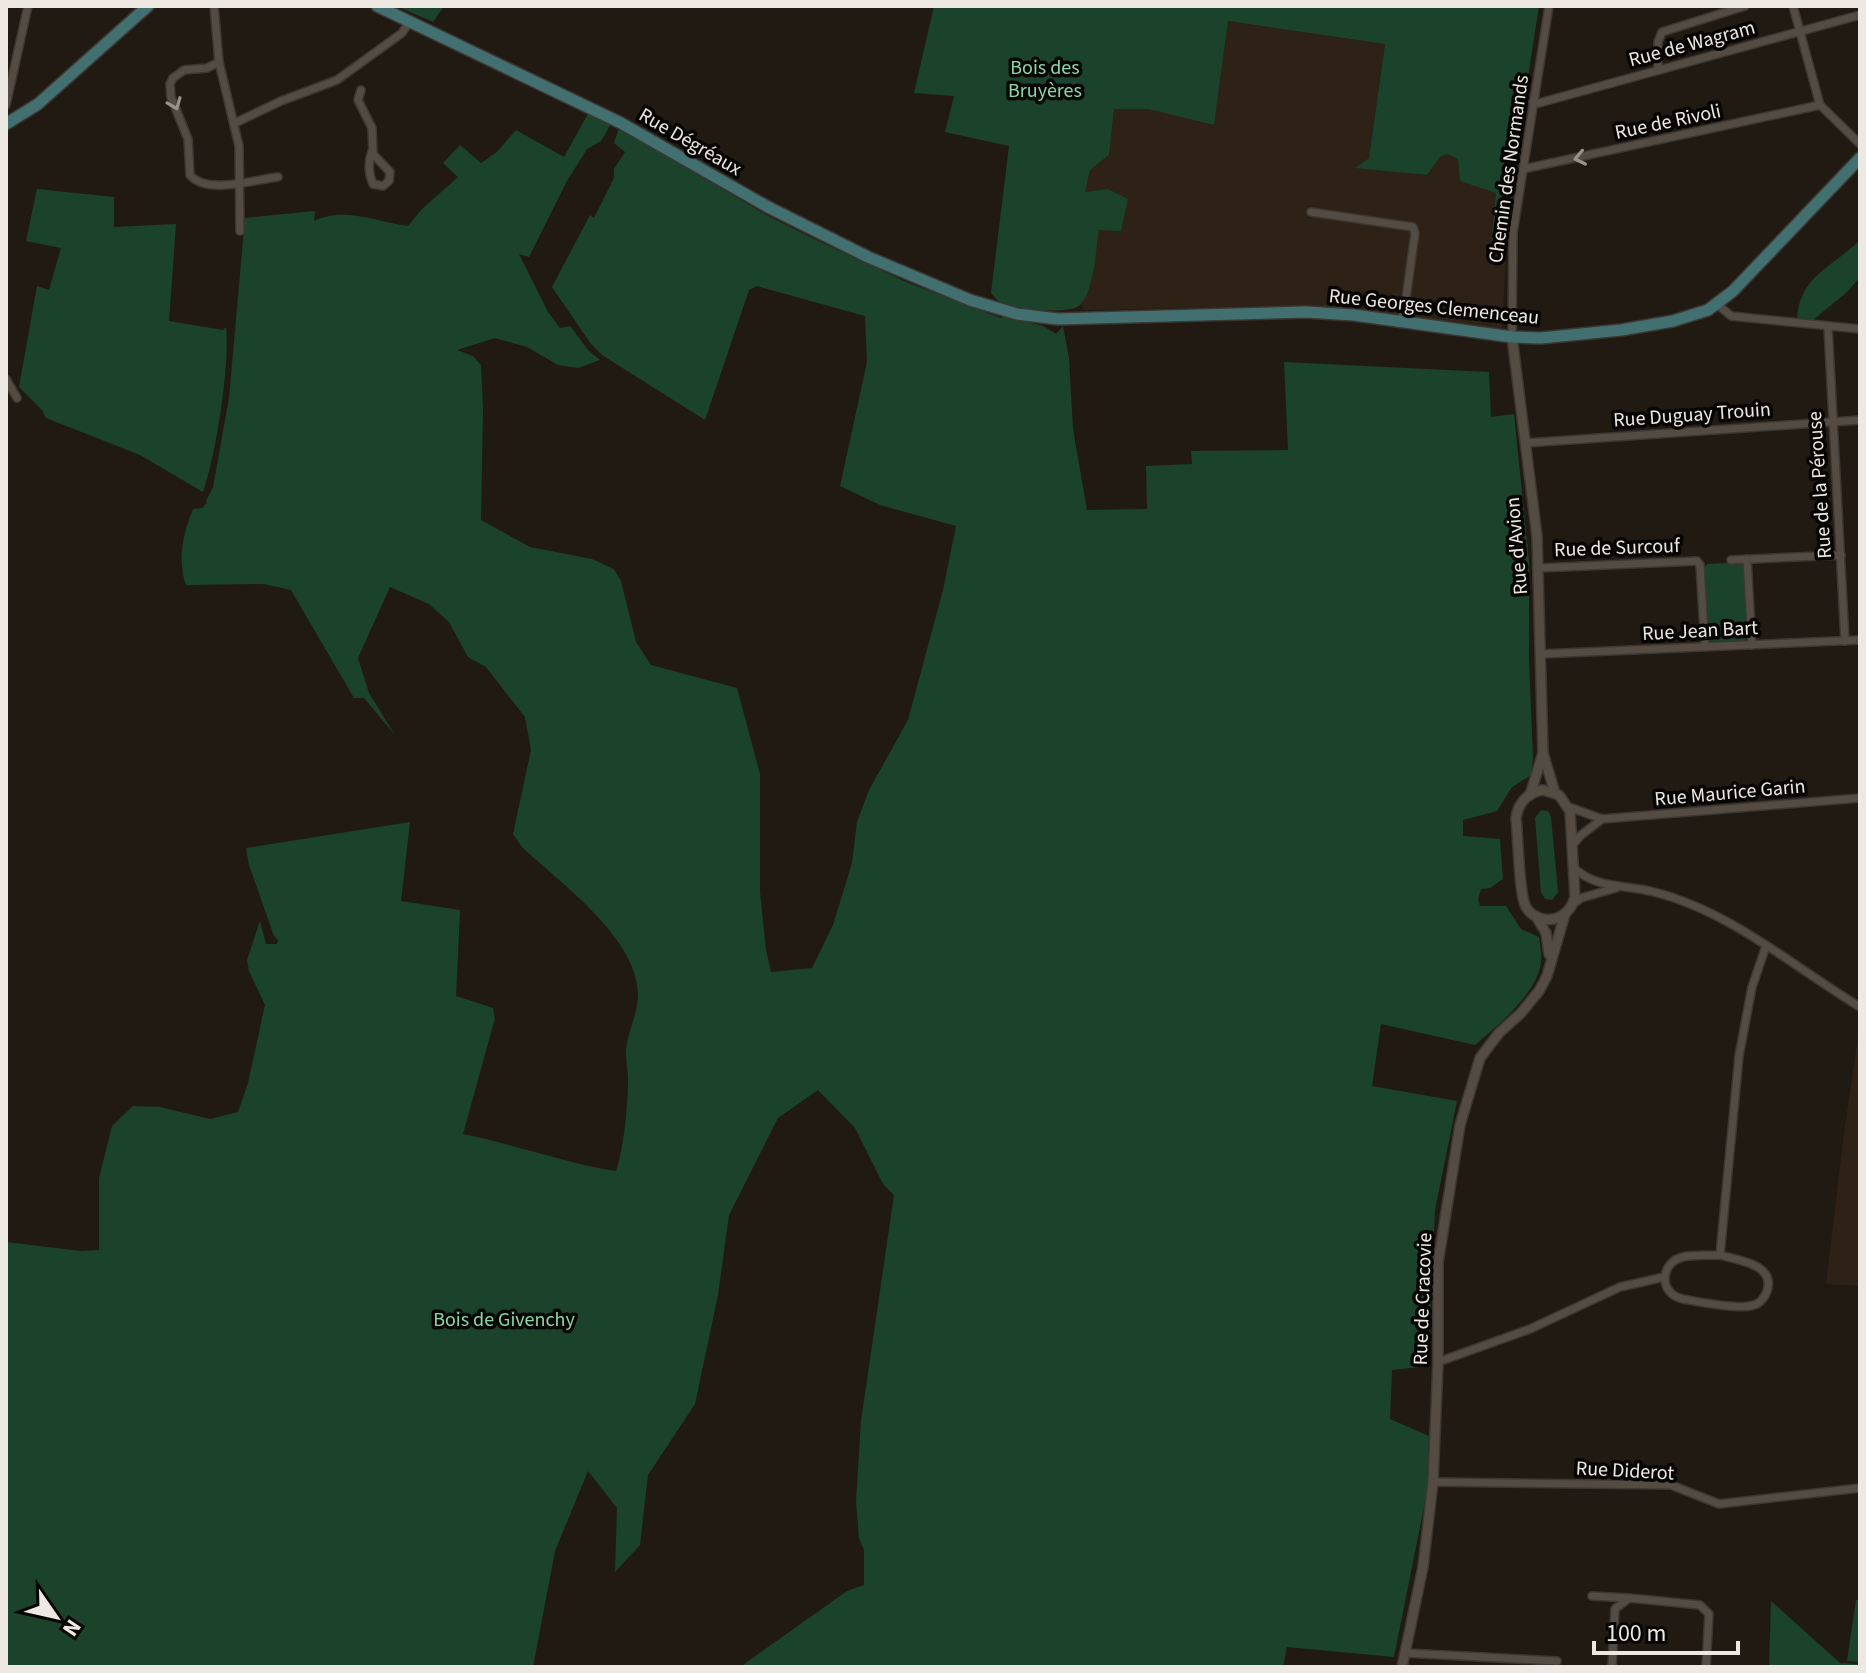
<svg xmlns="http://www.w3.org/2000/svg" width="1866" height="1673" viewBox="0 0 1866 1673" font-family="'Source Sans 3',sans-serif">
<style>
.built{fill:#2d2215}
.green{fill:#1b432b}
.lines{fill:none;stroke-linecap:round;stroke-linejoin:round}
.minor-casing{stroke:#3c3733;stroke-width:10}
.tertiary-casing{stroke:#3c3733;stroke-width:12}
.secondary-casing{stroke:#3c3733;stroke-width:14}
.minor{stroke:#544c43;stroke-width:7}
.tertiary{stroke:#544c43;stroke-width:9}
.secondary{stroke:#427071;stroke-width:11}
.oneway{stroke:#99928b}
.labels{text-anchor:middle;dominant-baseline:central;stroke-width:7;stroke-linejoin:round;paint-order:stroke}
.street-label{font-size:20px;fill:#ede8e2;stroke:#080604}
.park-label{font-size:20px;fill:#8bd8a7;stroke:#080604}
</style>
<rect width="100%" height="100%" fill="#211a13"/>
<g class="built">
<path d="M1228 21 1385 44 1369 158 1357 167 1427 175 1440 157 1447 154 1458 159 1460 181 1497 193 1491 241 1507 243 1502 329 1304 306 1084 310 1081 304 1086 295 1093 268 1099 229 1121 231 1127 199 1108 189 1085 192 1090 170 1109 155 1114 109H1148L1214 124Z"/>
<path d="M1860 1023V1286L1826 1284 1844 1133Z"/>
</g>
<g class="green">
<path d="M402 6H444L433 22 401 8Z"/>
<path d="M934 6H1539L1521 122 1507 243 1491 241 1496 193 1460 181 1458 159 1447 154 1440 157 1427 175 1355 168 1369 158 1385 44 1228 21 1214 125 1148 109H1114L1109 155 1090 170 1085 192 1108 189 1128 199 1121 231 1099 230C1096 248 1094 290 1081 304 1070 316 1014 309 1000 302 998 301 993 295 991 293L1009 146 945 132 954 96 914 93Z"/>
<path d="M589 112 611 124 601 141 587 149 567 181 529 257 519 254 548 312 560 328 570 326 588 350 600 360 578 368 558 365 527 347 495 338 457 350 473 356 481 365 483 408 481 520 530 547 592 559 614 569 621 581 636 642 651 665 737 688 760 774V892L766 950 771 972 812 968 833 925 852 863 857 822 869 790 908 720 943 590 956 526 880 505 840 486 867 362 865 316 757 286 749 290 705 420 602 355 591 344 552 287 590 215 594 218 614 178V169L625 152 614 143 619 128 770 217 810 237 906 282 1001 318 1004 316 1043 326 1056 334 1063 326 1069 358 1073 429 1087 510 1147 509 1146 466 1192 464 1191 451 1288 450 1284 362 1489 372 1491 417 1514 414 1529 561V660L1533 759 1531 775 1512 787 1497 811 1463 820V836L1500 839 1503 879 1490 888 1481 889 1478 899 1480 906H1506L1521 929 1539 937C1540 945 1542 954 1541 962 1538 993 1497 1026 1475 1045L1381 1024 1372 1086 1457 1101 1435 1210 1428 1366 1392 1370 1390 1419 1429 1436 1427 1492 1394 1657 1287 1647 1283 1667H740L847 1591 864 1585V1550L859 1538 856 1502 861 1421 894 1195 883 1184 855 1128 818 1090 778 1118 729 1215 718 1295 695 1404 648 1475 640 1545 615 1572 617 1508 588 1471 555 1551 533 1667H6V1242L81 1251 99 1250V1178L112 1126 133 1106 160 1107 210 1119 238 1112 248 1083 265 1005 249 971 247 960 260 921 266 944H277L278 940 274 936 249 865 246 848 410 822 401 901 460 910 456 996 493 1008 495 1018 463 1134C514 1144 564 1163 616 1171 624 1147 628 1104 628 1079 628 1069 625 1058 626 1048 629 1029 638 1013 638 994 637 937 560 883 522 847L513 834 531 750 525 717 486 667 468 657 449 622 429 604 390 587 358 658 369 693 395 735 364 698H354L291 590 264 584 186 585C177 560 183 534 193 509L202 508 207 503 206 501 213 487 229 398 245 218 315 211 314 221C345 206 376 222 408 226L422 209 458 177 443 163 460 145 481 163 497 152 516 130 564 157Z"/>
<path d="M37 189 114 197V227L176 224 169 321 223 330 226 327C230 366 216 455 203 492L140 455 46 418 42 410 19 387 37 286 49 290 61 248 26 241Z"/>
<path d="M1860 240V277L1847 292 1813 320 1797 319C1800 275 1833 267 1860 240Z"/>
<path d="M1741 562 1746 566 1749 637 1744 641 1712 643 1708 640 1704 568 1707 564Z"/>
<path d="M1541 810 1548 811 1551 817 1558 892 1552 900 1545 899 1541 892 1535 818Z"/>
<path d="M1856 1600H1860V1662L1847 1661Z"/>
<path d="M1771 1601 1840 1663 1860 1664V1667H1769Z"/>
</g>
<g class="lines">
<defs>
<g id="minor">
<path d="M214 6 219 62 239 146 240 231"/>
<path d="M1793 6 1820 105 1860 144"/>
<path d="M219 62 207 68 184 70 173 78 170 84 171 97 188 139 190 175C207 195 253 180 278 177"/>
<path d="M1658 70V42L1662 32 1745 6"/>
<path d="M361 90 358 100 372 128 373 154 390 172 389 181 383 186 373 184C368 173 368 162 372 151"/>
<path d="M1533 102 1539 103 1860 15"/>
<path d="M6 105 28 6"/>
<path d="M235 123 281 101 337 80 402 33 410 21"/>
<path d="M1523 169 1820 105"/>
<path d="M1311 212 1413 227 1415 233 1404 313 1400 321"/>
<path d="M1717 304 1731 316 1860 329"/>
<path d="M1828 327 1845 641"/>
<path d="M1512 337 1513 233 1549 6"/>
<path d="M6 379 17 398"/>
<path d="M1526 443 1860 420"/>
<path d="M1747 559 1752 645"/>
<path d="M1731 560 1841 555"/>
<path d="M1539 568 1697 561 1700 565 1705 647"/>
<path d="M1541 654 1860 640"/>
<path d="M1569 807 1602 819 1860 798"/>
<path d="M1572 846 1580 836 1602 819"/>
<path d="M1573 867C1597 890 1625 884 1654 892 1730 911 1794 967 1860 1007"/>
<path d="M1573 904 1581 898 1616 888"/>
<path d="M1720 1255C1709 1256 1694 1254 1683 1257 1660 1262 1658 1294 1683 1299 1700 1302 1733 1309 1750 1306 1758 1305 1764 1299 1767 1291 1776 1264 1737 1260 1720 1255L1739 1056 1752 987 1766 946"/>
<path d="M1438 1362 1530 1329 1620 1287 1664 1277"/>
<path d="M1433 1482 1671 1485 1719 1504 1860 1488"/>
<path d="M1592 1596 1629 1598"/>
<path d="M1405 1653 1557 1661"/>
<path d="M1612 1667 1615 1609 1629 1598 1700 1605 1709 1614 1706 1667"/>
</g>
<g id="tertiary">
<path d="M1512 337 1537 536 1543 753 1555 793"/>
<path d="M1543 790 1559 795 1570 811 1575 897C1572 908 1565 916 1554 919 1543 921 1532 917 1526 907 1519 896 1518 835 1516 818 1518 803 1528 792 1543 790Z"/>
<path d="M1530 795 1543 753"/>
<path d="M1536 916 1546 933 1549 954"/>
<path d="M1402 1667 1423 1567 1433 1482 1438 1362V1263L1460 1125 1480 1058 1499 1033 1521 1013 1539 991 1547 976 1565 914"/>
</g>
<g id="secondary">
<path d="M377 6 621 123 768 207 868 257 970 300 1017 314 1058 319 1306 312 1354 315 1512 337 1541 338 1621 330 1673 321 1708 310 1733 291 1860 158"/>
<path d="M6 124 38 104 148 6"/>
</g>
</defs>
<use href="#minor" class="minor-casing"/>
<use href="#tertiary" class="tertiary-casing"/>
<use href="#secondary" class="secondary-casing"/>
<use href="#minor" class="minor"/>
<use href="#tertiary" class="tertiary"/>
<use href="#secondary" class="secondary"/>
</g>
<defs><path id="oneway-chevron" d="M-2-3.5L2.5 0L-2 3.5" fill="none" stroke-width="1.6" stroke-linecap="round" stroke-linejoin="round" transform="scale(2)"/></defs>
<g class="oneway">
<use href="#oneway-chevron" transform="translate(175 104) rotate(68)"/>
<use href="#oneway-chevron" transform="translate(1580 158) rotate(168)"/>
</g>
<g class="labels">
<g class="street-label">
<text transform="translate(1692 44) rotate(-15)">Rue de Wagram</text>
<text transform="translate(1668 122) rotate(-12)">Rue de Rivoli</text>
<text transform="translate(690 142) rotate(30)">Rue Dégréaux</text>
<text transform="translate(1509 169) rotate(-82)">Chemin des Normands</text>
<text transform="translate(1434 307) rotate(6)">Rue Georges Clemenceau</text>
<text transform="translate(1692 415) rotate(-4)">Rue Duguay Trouin</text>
<text transform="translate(1820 485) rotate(-94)">Rue de la Pérouse</text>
<text transform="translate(1517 546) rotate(-95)">Rue d'Avion</text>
<text transform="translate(1617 548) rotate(-2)">Rue de Surcouf</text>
<text transform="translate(1700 631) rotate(-3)">Rue Jean Bart</text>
<text transform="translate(1730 793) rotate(-5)">Rue Maurice Garin</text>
<text transform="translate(1423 1299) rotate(-88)">Rue de Cracovie</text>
<text transform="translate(1625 1471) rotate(3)">Rue Diderot</text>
</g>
<g class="park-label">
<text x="1045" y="68">Bois des<tspan x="1045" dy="23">Bruyères</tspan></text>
<text x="504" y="1320">Bois de Givenchy</text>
</g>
</g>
<rect width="1866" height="1673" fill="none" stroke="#ede8e2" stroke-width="16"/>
<g transform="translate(56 1617) rotate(124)" stroke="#080604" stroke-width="6" paint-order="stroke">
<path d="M0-6L14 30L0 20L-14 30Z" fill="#ede8e2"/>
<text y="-12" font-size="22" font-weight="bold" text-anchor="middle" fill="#ede8e2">N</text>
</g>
<path d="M1594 1641v12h144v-12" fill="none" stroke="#ede8e2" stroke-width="4"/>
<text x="1606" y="1641" font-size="24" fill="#ede8e2" stroke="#080604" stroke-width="6" paint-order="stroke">100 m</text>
</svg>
